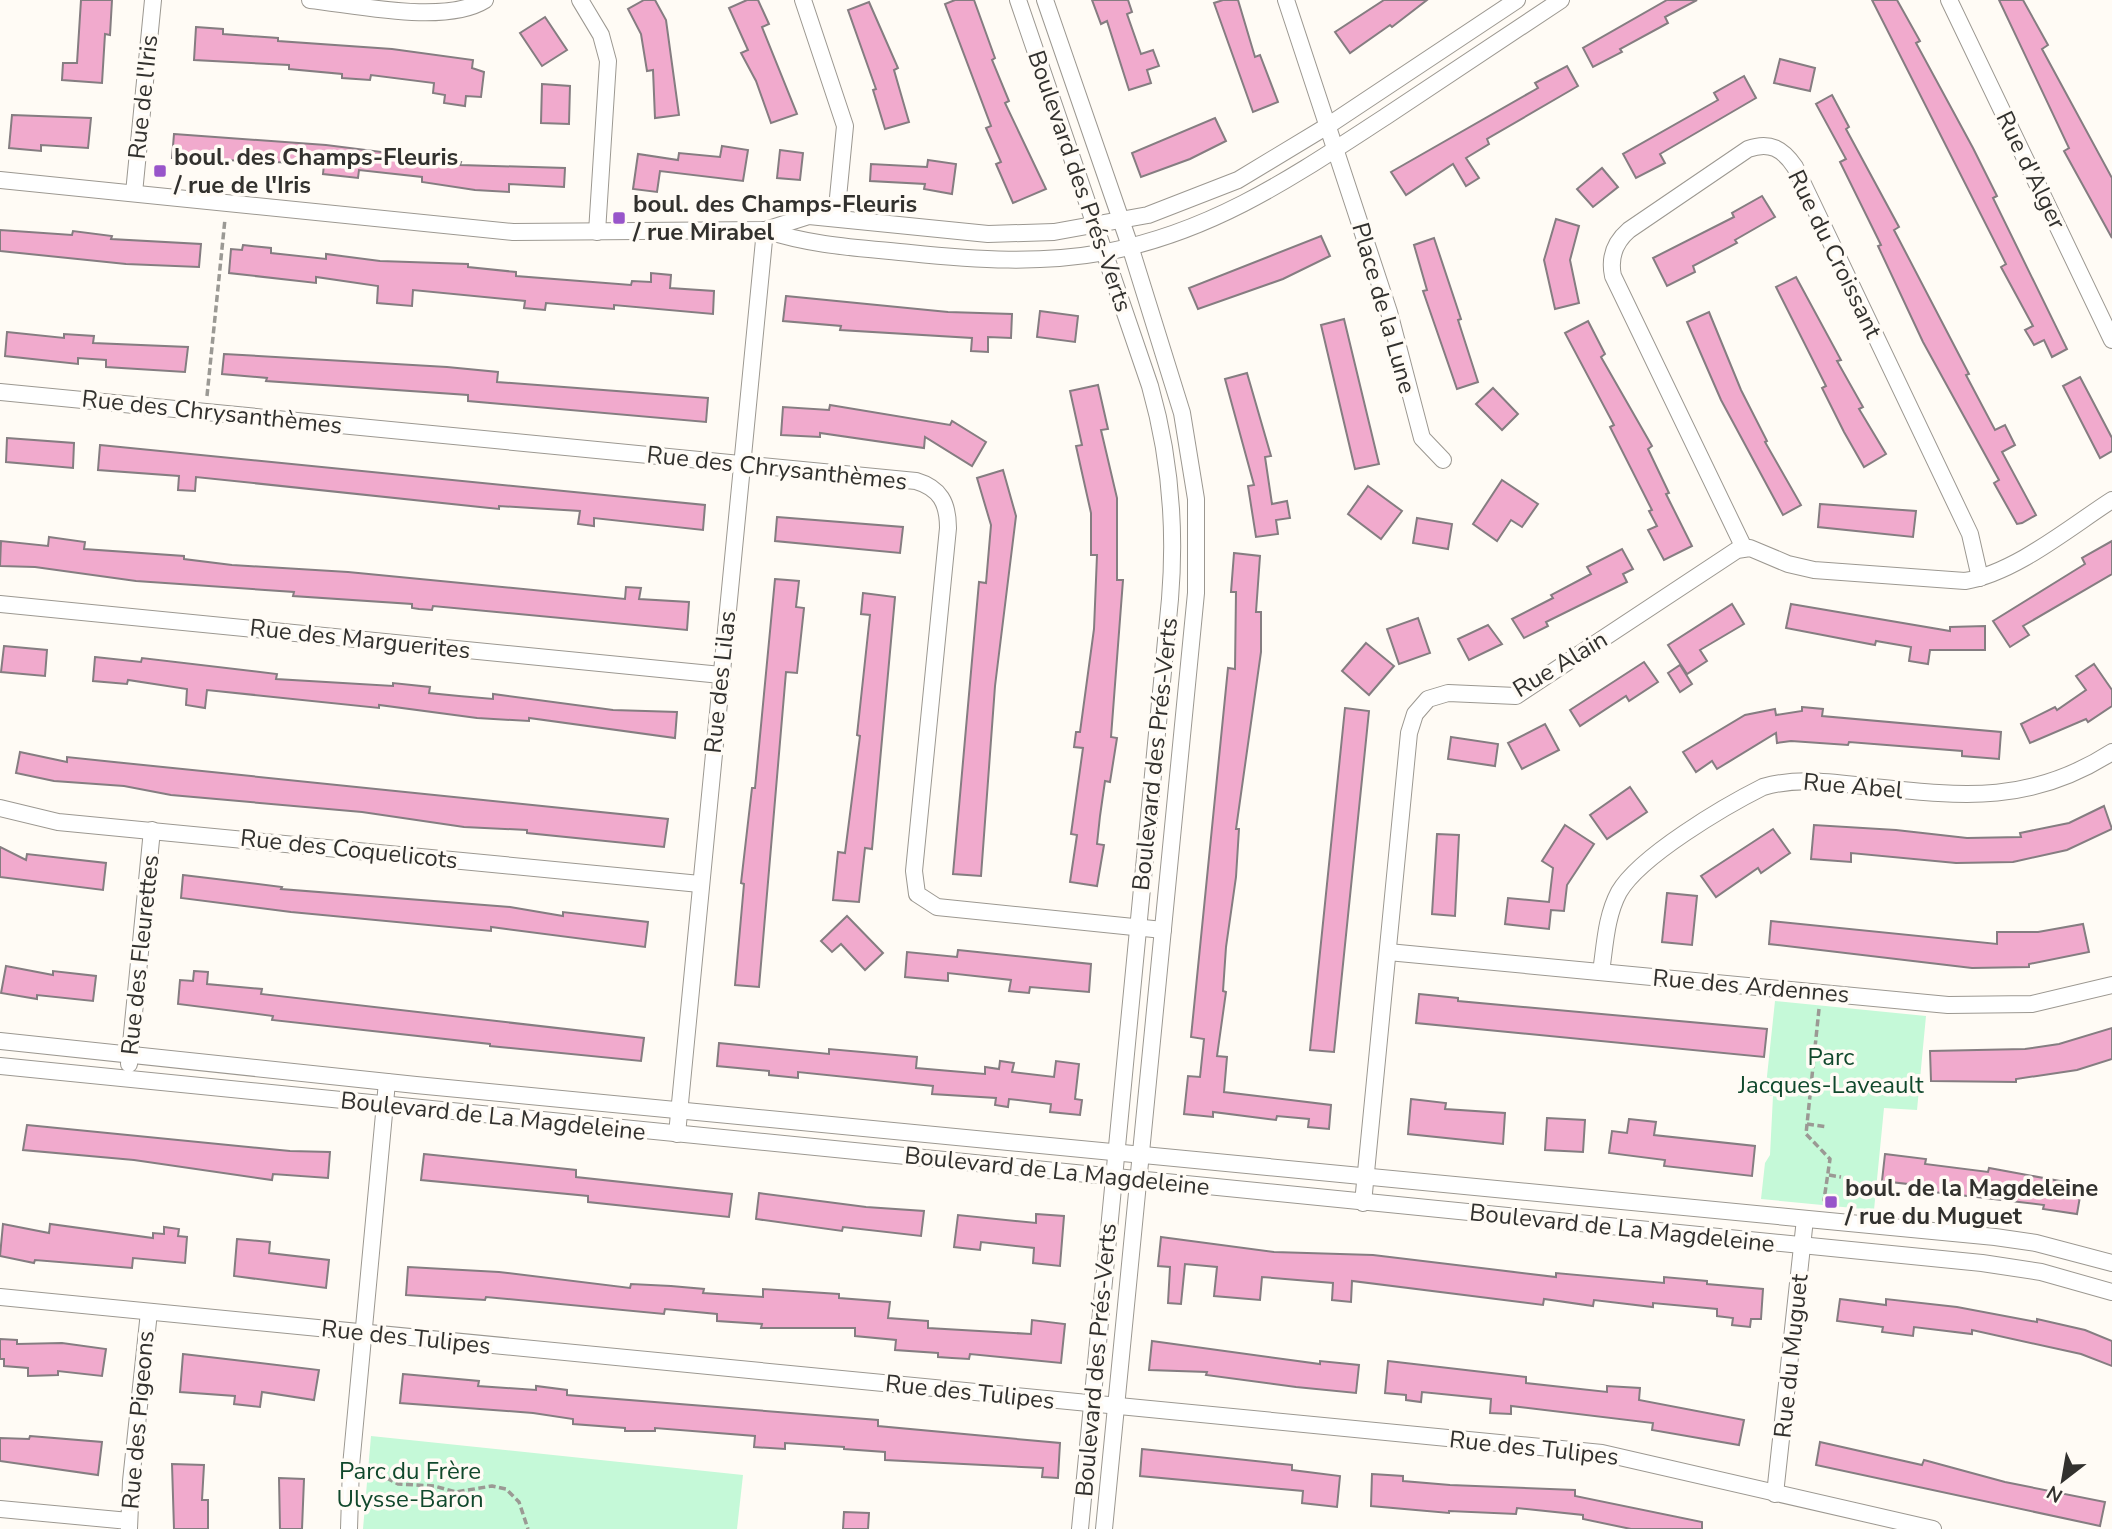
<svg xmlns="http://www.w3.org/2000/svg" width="2112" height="1529" viewBox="0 0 2112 1529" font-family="'Nunito Sans',sans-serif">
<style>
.green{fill:#c5f9d8}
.building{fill:#f1aacd;stroke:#857d81;stroke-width:2}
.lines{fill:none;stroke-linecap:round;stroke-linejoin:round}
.minor-casing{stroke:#9c9891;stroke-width:18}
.path{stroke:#9b9994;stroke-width:3.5;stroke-dasharray:7 3.5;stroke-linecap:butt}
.minor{stroke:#fff;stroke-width:16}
.poi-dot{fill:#9855ca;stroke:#fffbf5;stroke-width:2.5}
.labels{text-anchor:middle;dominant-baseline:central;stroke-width:7;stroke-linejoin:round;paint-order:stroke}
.street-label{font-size:24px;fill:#32312e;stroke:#fffbf5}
.poi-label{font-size:24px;font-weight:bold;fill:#32312e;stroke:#fffbf5;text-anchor:start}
.park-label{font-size:24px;fill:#10482c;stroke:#fffbf5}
</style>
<rect width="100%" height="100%" fill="#fffbf5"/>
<g class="green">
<path d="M1775 1001 1926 1016 1917 1110 1884 1108 1874 1210 1761 1199 1765 1163 1770 1155 1773 1096 1765 1095Z"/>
<path d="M371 1436 743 1475 737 1529H363Z"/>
</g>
<g class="building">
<path d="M81 0H112L110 35 105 34 102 83 62 80 63 63H77Z"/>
<path d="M644 0H655L666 20 679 115 655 118 653 70 647 71 641 34 628 9Z"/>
<path d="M747 0H758L769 24 762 27 797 114 771 123 756 81 741 53 748 50 729 8Z"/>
<path d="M955 0H974L995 58 992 60 1009 101 1005 103 1046 189 1013 203 996 164 1001 162 986 128 991 126 945 4Z"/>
<path d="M1092 0H1128L1132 12 1127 14 1141 54 1153 50 1159 66 1147 70 1151 83 1129 90 1107 21 1101 24Z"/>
<path d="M1223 0H1238L1255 57 1260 55 1278 102 1253 112 1214 3Z"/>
<path d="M1384 0H1427L1392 27 1390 25 1350 53 1335 32Z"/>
<path d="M1667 0H1697L1665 17 1668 23 1620 49 1622 52 1593 67 1583 48Z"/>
<path d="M1872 0H1897L1920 41 1916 43 1973 148 1997 196 1993 198 2067 349 2052 357 2044 340 2034 345 2025 330 2033 326 2001 267 2006 264Z"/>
<path d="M1999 0H2023L2048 45 2042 49 2112 178V238L2064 151 2069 148Z"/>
<path d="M869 2 898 68 894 70 909 122 885 129 873 90 876 89 848 10Z"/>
<path d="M545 17 567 50 542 66 520 33Z"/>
<path d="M196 27 223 29V34L278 38V41L392 49 473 60 472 68 484 72 481 97 466 96 465 106 444 103 445 95 433 93 434 83 371 75 370 80 342 78V74L289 69V65L194 60Z"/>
<path d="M1780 59 1815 68 1810 91 1774 83Z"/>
<path d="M1567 66 1578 86 1487 139 1489 144 1466 158 1479 178 1466 186 1453 164 1406 195 1391 172 1538 88 1535 83Z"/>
<path d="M1744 76 1756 98 1660 154 1665 163 1636 178 1623 154 1718 100 1714 93Z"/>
<path d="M542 84 570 86 569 124 541 123Z"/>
<path d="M1832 95 1849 127 1846 129 1899 227 1894 230 1969 374 1966 375 1995 430 2005 425 2015 445 2002 452 2036 515 2022 523 2017 524 1994 483 1999 480 1923 342 1878 246 1881 245 1840 162 1846 159 1816 104Z"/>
<path d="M12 115 91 118 88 148 41 145V151L9 148Z"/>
<path d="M1215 118 1226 141 1190 159 1141 177 1132 153Z"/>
<path d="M174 134 326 145 461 162 460 165 565 168 564 187 509 184V192L475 190 422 182V177L359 170 358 178 323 174 324 164 172 158Z"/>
<path d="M722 146 748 150 743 181 660 171 657 192 633 189 638 154 678 160 679 153 720 157Z"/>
<path d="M780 150 803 153 800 180 777 178Z"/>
<path d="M928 160 956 164 952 194 924 189 925 184 870 181 871 164 927 167Z"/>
<path d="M1602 168 1618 187 1593 207 1577 189Z"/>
<path d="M1762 196 1775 217 1735 240 1737 243 1693 266 1695 272 1667 286 1653 258 1734 217 1732 213Z"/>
<path d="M1556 219 1579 226 1570 260 1579 303 1555 309 1544 260Z"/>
<path d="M0 230 72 235 73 231 112 236 111 239 201 244 199 267 126 264 0 251Z"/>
<path d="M1321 236 1330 256 1283 279 1198 309 1189 288Z"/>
<path d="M1434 238 1461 319 1458 320 1478 382 1457 389 1423 291 1427 290 1414 245Z"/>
<path d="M243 245 271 248V253L326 259V254L380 261 468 264V267L516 272V276L631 285 632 281 651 282V273L671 275 670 288 714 291 713 314 614 305V309L546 303 545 310 524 308 525 301 413 290 412 306 377 303 378 286 316 277V283L229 273 231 249 242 250Z"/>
<path d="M1796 277 1841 360 1837 361 1863 407 1859 409 1886 454 1864 467 1844 432 1822 388 1826 386 1776 287Z"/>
<path d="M786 296 948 312 1012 314 1011 338 988 337V352L971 351 972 338 840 330 841 326 783 321Z"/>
<path d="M1040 311 1078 316 1075 342 1037 337Z"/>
<path d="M1709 312 1741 390 1767 441 1765 442 1801 505 1783 515 1721 400 1687 322Z"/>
<path d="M1344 319 1379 464 1355 469 1321 325Z"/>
<path d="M1588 321 1605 354 1601 357 1652 446 1648 449 1669 493 1666 494 1692 546 1664 560 1648 530 1657 526 1649 511 1652 510 1610 427 1614 425 1565 333Z"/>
<path d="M7 332 64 338V334L94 336 93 343 188 347 185 372 106 367V360L78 358V364L5 356Z"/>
<path d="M224 354 447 367 498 372 497 382 708 398 706 422 468 401V395L266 381 267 378 222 374Z"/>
<path d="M1247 373 1271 456 1265 457 1272 504 1287 501 1290 518 1276 520 1278 534 1256 537 1248 486 1254 485 1225 379Z"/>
<path d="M2080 377 2112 438V451L2100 458 2063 386Z"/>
<path d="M1098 385 1108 429 1101 430 1117 498V580H1123L1111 737 1117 738 1110 782 1105 781 1100 816 1097 844 1104 845 1097 886 1070 882 1077 835 1071 834 1083 748 1074 747 1076 732H1080L1094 629 1097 555H1091V513L1076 446 1082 445 1070 391Z"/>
<path d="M1493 388 1518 414 1502 430 1476 404Z"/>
<path d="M830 405 950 425 952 421 986 442 972 466 925 437 924 448 820 433V437L781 435 783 407 829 410Z"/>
<path d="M7 438 74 443 73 468 6 462Z"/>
<path d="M100 445 705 505 703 530 594 518V526L578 524 580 511 499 506V509L196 477 195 491 178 490 179 476 98 470Z"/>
<path d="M1003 470 1016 516 995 686 981 876 953 874 979 582 986 583 991 525 977 478Z"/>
<path d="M1502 480 1538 504 1522 527 1511 520 1497 541 1473 524Z"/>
<path d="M1368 486 1402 511 1381 539 1348 514Z"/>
<path d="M1820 504 1916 511 1913 537 1818 527Z"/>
<path d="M777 517 903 527 900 553 775 541Z"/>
<path d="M1417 518 1452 524 1448 549 1413 543Z"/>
<path d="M49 537 85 542 84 549 184 556V559L232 565 348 572 625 599 626 587 641 588 639 599 689 602 687 630 433 606 432 610 419 609 412 608V604L293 596 294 592 136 581 35 567 0 566 1 541 48 546Z"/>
<path d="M2112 541V574L2023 626 2029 635 2010 647 1993 621 2085 564 2082 558Z"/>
<path d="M1622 549 1633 569 1623 574 1627 582 1546 622 1548 626 1524 638 1512 619 1553 598 1551 595 1591 574 1587 567Z"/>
<path d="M1234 553 1260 556 1256 612H1261V652L1236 829H1239L1236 877 1226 947 1223 991 1226 992 1217 1056 1227 1057 1224 1092 1331 1105 1329 1129 1308 1127 1309 1119 1277 1116 1276 1120 1213 1112V1117L1184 1114 1188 1076 1200 1077 1204 1039 1191 1037 1228 668 1235 669 1236 592H1231Z"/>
<path d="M775 579 799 581 796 607 804 608 797 673 786 672 759 987 735 985 744 884 741 883 752 788H755Z"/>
<path d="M863 593 895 597 872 849 865 848 859 902 833 900 838 852 845 853 860 736 857 735 870 615 861 614Z"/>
<path d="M1732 604 1744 624 1700 650 1707 661 1687 674 1668 645Z"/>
<path d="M1791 604 1950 631V627L1985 626V650H1930L1928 664 1909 661 1911 647 1876 641 1875 645 1786 628Z"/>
<path d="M1418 618 1430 653 1399 664 1387 629Z"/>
<path d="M1488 625 1502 644 1469 660 1458 639Z"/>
<path d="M1366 643 1394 666 1369 695 1342 671Z"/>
<path d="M4 646 47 650 45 676 1 672Z"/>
<path d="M95 657 141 662 142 658 277 674 276 679 393 686V683L430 687 429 693 459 696 493 699V694L613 710 677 712 675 738 529 718V721L477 718 379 705V708L207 690 205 708 186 705 187 689 128 680 127 684 93 681Z"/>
<path d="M1644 662 1658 682 1629 701 1626 696 1580 726 1570 710Z"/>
<path d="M2094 664 2112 690V706L2088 722 2086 719 2030 743 2021 724 2055 707 2057 710 2086 690 2076 676Z"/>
<path d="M1680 665 1692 684 1680 692 1668 673Z"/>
<path d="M1802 707 1823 709 1822 716 2001 732 1999 759 1962 756V751L1849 742 1848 745 1791 741 1777 743 1776 733 1717 769 1712 761 1696 772 1683 752 1745 715 1775 709 1776 715 1802 711Z"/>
<path d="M1345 708 1369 711 1334 1052 1310 1050Z"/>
<path d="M1545 724 1559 750 1522 769 1508 743Z"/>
<path d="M1451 737 1498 744 1495 766 1448 759Z"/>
<path d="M20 752 67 762V757L114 762 668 819 664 847 527 833V830L464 827 362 812 171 795 124 786 54 781 16 773Z"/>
<path d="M1630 787 1647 812 1607 839 1590 815Z"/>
<path d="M2104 806 2112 829 2067 850 2013 862 1956 863 1851 853V862L1811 859 1814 825 1896 830 1967 838 2021 837 2020 833 2069 823Z"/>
<path d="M1565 825 1594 844 1567 885 1564 911 1551 910 1549 929 1505 924 1508 898 1549 902 1553 868 1542 861Z"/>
<path d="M1773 829 1790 853 1761 873 1758 868 1716 897 1701 876Z"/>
<path d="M1437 834 1459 835 1455 916 1432 914Z"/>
<path d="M0 847 26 860 27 854 106 863 103 890 0 877Z"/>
<path d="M183 875 282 887 281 889 510 907 563 916V912L648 922 645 947 491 927V931L291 912 181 898Z"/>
<path d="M1667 893 1697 896 1692 945 1662 942Z"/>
<path d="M847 916 883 953 865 970 841 944 832 952 821 941Z"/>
<path d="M1771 921 1997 944V932H2038L2083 924 2089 952 2029 964V967L1972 968 1769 944Z"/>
<path d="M958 950 1091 964 1089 992 1030 987 1029 993 1009 991 1011 980 948 973V981L905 977 907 952 957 957Z"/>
<path d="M6 966 53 975V971L96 976 93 1001 37 995V999L1 993Z"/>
<path d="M194 971 208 972 207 984 262 989 261 994 644 1038 641 1061 490 1046V1044L272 1020 273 1016 178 1004 180 980 193 981Z"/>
<path d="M1419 994 1458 998V1001L1767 1029 1764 1057 1416 1023Z"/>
<path d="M2112 1028V1059L2077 1070 2016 1079V1082L1931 1081 1930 1051 2025 1049 2059 1044Z"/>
<path d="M719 1043 829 1054V1049L917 1057 916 1068 985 1074V1067L999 1069 1000 1061 1014 1063 1012 1072 1054 1077 1056 1061 1079 1064 1075 1099 1082 1100 1080 1115 1050 1112 1051 1104 1009 1099 1008 1107 995 1105 996 1098 932 1094 933 1086 798 1072V1078L769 1075V1071L717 1066Z"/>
<path d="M1411 1099 1446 1103 1445 1109 1505 1113 1503 1144 1408 1134Z"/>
<path d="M1547 1118 1585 1120 1583 1152 1545 1150Z"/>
<path d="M1629 1119 1656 1122 1654 1135 1755 1146 1752 1176 1664 1166 1665 1160 1609 1153 1612 1131 1627 1133Z"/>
<path d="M27 1125 290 1151 330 1152 328 1178 273 1174 272 1180 134 1160 23 1150Z"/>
<path d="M424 1154 576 1170V1177L732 1194 729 1217 588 1202V1196L421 1180Z"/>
<path d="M1885 1154 1926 1159 1925 1164 1988 1172 1989 1168 2082 1185 2077 1214 2043 1209 2044 1205 1934 1192V1187L1882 1181Z"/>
<path d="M759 1193 866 1207 924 1211 921 1236 843 1227 842 1231 756 1219Z"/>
<path d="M1036 1214 1064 1216 1060 1266 1033 1263 1034 1248 981 1242 980 1250 954 1247 958 1215 1036 1223Z"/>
<path d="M3 1224 49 1233 50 1224 153 1238V1233L164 1234V1227L179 1229 178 1236 187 1237 185 1263 133 1258 132 1268 35 1260 34 1263 0 1256Z"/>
<path d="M1161 1237 1274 1252 1373 1255 1556 1277V1273L1664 1283V1277L1707 1281V1284L1763 1289 1761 1319H1751L1750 1327 1732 1325 1733 1318 1717 1316V1309L1653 1303V1307L1594 1300 1593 1306 1544 1299 1543 1305 1352 1281 1351 1302 1332 1300 1333 1283 1262 1277 1260 1300 1214 1296 1217 1267 1185 1264 1181 1304 1168 1303 1170 1267 1158 1266Z"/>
<path d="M237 1239 270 1242 269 1253 329 1260 326 1288 234 1276Z"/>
<path d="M408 1267 499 1272 630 1288 631 1284 671 1286 704 1289 703 1293 763 1297V1289L839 1294V1298L890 1302 888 1318 928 1321V1328L1031 1334 1032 1320 1065 1324 1061 1363 970 1354 969 1359 952 1358 938 1357V1353L895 1350 896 1340 855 1336V1328H761L762 1324 717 1321V1314L665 1309 664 1314 486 1297 485 1300 406 1295Z"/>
<path d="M1840 1299 1886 1305V1299L1957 1307 2037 1322V1319L2085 1330 2112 1341V1366L2081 1354 1972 1330V1334L1914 1327 1913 1336 1882 1332 1883 1327 1837 1321Z"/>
<path d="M0 1339 17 1340V1344L62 1343 106 1349 102 1376 58 1371V1375L28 1376V1368L4 1366V1359H0Z"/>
<path d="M1152 1341 1320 1364V1361L1359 1365 1356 1393 1296 1387 1206 1375 1207 1372 1149 1370Z"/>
<path d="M183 1354 319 1370 314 1400 262 1392 260 1407 234 1404 235 1396 180 1392Z"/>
<path d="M1388 1361 1526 1377V1383L1607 1392V1386L1640 1388 1639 1400 1744 1420 1739 1445 1652 1430 1653 1423 1511 1406V1414L1490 1413 1491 1399 1422 1392 1421 1402 1406 1400V1395L1385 1393Z"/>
<path d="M403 1374 479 1381 478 1386 536 1390V1386L567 1390V1395L878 1420V1426L1060 1443 1058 1478 1042 1477 1043 1468 885 1460V1452L844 1449V1447L785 1443V1449L754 1447 755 1436 655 1428V1431H625V1428L573 1424V1419L533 1413 400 1403Z"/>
<path d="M30 1436 102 1442 98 1475 0 1461V1438L29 1439Z"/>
<path d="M1820 1442 1922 1465 1924 1460 2005 1482 2105 1502 2100 1526 1816 1465Z"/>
<path d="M1142 1449 1292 1465V1470L1340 1476 1337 1507 1302 1503 1303 1491 1140 1476Z"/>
<path d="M172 1464 204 1465 202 1500H208V1529H174Z"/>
<path d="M1372 1474 1403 1476V1481L1450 1485 1575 1490V1496L1702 1522V1529H1631L1583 1519V1515L1517 1508 1516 1514 1449 1511V1513L1371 1506Z"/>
<path d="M279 1478 304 1479 302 1529H280Z"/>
<path d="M844 1512 869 1513 868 1529H843Z"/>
</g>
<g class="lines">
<defs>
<g id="minor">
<path d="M310 0C357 5 445 25 485 0"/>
<path d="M580 0 601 35 608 61 597 232"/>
<path d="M803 0 845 126 836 218"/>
<path d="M1018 0 1150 386C1170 456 1176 526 1170 599L1080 1529"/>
<path d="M1045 0 1130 246 1182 413 1196 499V593L1104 1529"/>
<path d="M1286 0 1389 312 1422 438 1443 460"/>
<path d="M1949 0 2112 340"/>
<path d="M0 180 513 232 765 230 809 216 988 234 1054 232 1148 215 1238 180 1329 125 1517 0"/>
<path d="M134 193 153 0"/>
<path d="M765 230C812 246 861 248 910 253 976 260 1041 264 1106 252 1215 231 1294 176 1385 117 1444 78 1503 39 1561 0"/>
<path d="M0 392 916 481C940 488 948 503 948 528L914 871 917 894 937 907 1163 930"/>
<path d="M1744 548 1613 276C1609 257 1615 242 1629 230L1748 149C1770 141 1783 149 1795 167L1970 534 1980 578"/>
<path d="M0 604 721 675"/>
<path d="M0 808 58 822 700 884"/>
<path d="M1388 952 1948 1005 2032 1004 2112 985"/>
<path d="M1601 972C1605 945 1606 916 1619 892 1640 856 1725 806 1763 787 1797 777 1829 782 1864 786 1959 796 2028 806 2112 752"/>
<path d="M0 1041 416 1085 1995 1237 2036 1243 2112 1263"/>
<path d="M129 1064 152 830"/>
<path d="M0 1066 1982 1263 2041 1272 2112 1292"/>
<path d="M677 1134 765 230"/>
<path d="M1363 1203 1409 733 1415 714 1428 699 1448 693 1516 696 1737 550 1750 548 1788 564 1814 570 1965 581C2015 573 2070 527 2112 500"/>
<path d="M0 1297 1602 1453 1933 1529"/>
<path d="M1775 1494 1805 1219"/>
<path d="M0 1509 129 1521"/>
<path d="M129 1529 131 1481 149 1312"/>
<path d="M349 1529 351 1466 387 1082"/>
</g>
</defs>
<use href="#minor" class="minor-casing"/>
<g class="path">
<path d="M207 396 225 219"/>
<path d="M1819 1009 1806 1134 1830 1159 1824 1200H1828V1206"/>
<path d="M1807 1124 1827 1127"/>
<path d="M1829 1175 1841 1177"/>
<path d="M368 1468 398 1484 434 1486 456 1492 492 1486 506 1489 519 1502 528 1529"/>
</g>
<use href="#minor" class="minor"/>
</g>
<g class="poi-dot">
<rect x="153" y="164" width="14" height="14" rx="3.5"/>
<rect x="612" y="211" width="14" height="14" rx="3.5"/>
<rect x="1824" y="1195" width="14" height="14" rx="3.5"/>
</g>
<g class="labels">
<g class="street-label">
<text transform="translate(143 97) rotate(-84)">Rue de l'Iris</text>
<text transform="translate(2031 170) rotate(64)">Rue d'Alger</text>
<text transform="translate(1080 181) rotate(71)">Boulevard des Prés-Verts</text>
<text transform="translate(1835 254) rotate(64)">Rue du Croissant</text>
<text transform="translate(1384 308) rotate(74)">Place de la Lune</text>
<text transform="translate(212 412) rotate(6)">Rue des Chrysanthèmes</text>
<text transform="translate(777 468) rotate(6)">Rue des Chrysanthèmes</text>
<text transform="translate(360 639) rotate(6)">Rue des Marguerites</text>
<text transform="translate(1560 664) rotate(-31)">Rue Alain</text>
<text transform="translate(720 682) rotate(-84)">Rue des Lilas</text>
<text transform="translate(1155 754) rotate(-84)">Boulevard des Prés-Verts</text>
<text transform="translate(1853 786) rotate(5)">Rue Abel</text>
<text transform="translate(349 849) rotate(6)">Rue des Coquelicots</text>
<text transform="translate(140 955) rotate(-84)">Rue des Fleurettes</text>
<text transform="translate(1751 986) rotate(5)">Rue des Ardennes</text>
<text transform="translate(493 1116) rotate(6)">Boulevard de La Magdeleine</text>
<text transform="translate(1057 1171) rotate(6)">Boulevard de La Magdeleine</text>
<text transform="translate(1622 1228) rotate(6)">Boulevard de La Magdeleine</text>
<text transform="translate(406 1337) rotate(6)">Rue des Tulipes</text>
<text transform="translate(1791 1356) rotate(-84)">Rue du Muguet</text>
<text transform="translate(1096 1360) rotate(-85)">Boulevard des Prés-Verts</text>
<text transform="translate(970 1392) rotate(6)">Rue des Tulipes</text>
<text transform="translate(138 1420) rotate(-85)">Rue des Pigeons</text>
<text transform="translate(1534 1448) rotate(6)">Rue des Tulipes</text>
</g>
<g class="poi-label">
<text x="174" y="157">boul. des Champs-Fleuris<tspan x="174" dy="28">/ rue de l'Iris</tspan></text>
<text x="633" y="204">boul. des Champs-Fleuris<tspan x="633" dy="28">/ rue Mirabel</tspan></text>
<text x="1845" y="1188">boul. de la Magdeleine<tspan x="1845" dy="28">/ rue du Muguet</tspan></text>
</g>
<g class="park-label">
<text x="1831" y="1057">Parc<tspan x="1831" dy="28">Jacques-Laveault</tspan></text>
<text x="410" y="1471">Parc du Frère<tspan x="410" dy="28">Ulysse-Baron</tspan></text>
</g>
</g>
<g transform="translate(2063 1480) rotate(211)" stroke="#fffbf5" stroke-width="5" paint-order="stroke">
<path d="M0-5L12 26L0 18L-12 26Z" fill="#32312e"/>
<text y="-10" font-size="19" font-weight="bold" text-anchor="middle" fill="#32312e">N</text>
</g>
</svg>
